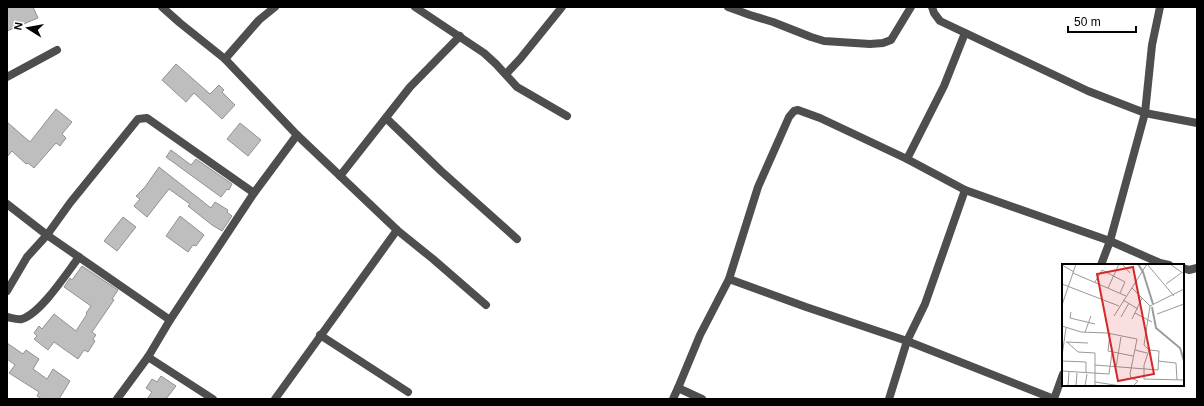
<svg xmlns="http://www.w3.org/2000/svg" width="1204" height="406" viewBox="0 0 1204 406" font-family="Arial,sans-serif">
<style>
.building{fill:#bebebe;stroke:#929292}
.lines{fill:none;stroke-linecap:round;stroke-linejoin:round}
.street{stroke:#4e4e4e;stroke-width:8}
.inset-river{fill:none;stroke:#9c9c9c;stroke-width:2}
.inset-road{fill:none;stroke:#999;stroke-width:1}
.view{fill:#d62828;fill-opacity:0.15;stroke:#d62828;stroke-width:2}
.inset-edge{fill:none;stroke:#000;stroke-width:2}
</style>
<rect width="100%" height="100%" fill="#fff"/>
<g class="building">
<path d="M7 7H33L38 18 7 31Z"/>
<path d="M176 64 210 94 219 85 224 90 222 92 235 105 222 119 194 93 186 102 162 80Z"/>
<path d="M56 109 72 122 62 134 66 138 60 146 56 143 34 168 28 163 26 164 12 151 7 157V122L30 142Z"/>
<path d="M240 123 261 140 248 156 227 139Z"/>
<path d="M171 150 191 165 196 159 232 184 229 190 227 189 221 197 166 157Z"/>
<path d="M159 167 211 208 215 202 228 210 227 212 232 216 222 231 212 225 188 206 190 204 169 189 147 217 134 206 140 199 136 196 145 187Z"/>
<path d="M180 216 204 235 196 246 193 245 188 252 166 236Z"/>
<path d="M123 217 136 227 117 251 104 241Z"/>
<path d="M82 266 118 290 112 299 114 300 92 332 96 335 93 339 95 341 88 352 84 350 78 359 54 342 48 350 34 339 37 336 34 333 39 326 42 329 54 314 76 331 87 314 86 313 91 306 64 287 70 278 72 280Z"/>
<path d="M7 343 23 354 26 350 39 359 33 369 47 379 53 369 70 381 59 399H42L37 396 39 392 9 373 15 365 7 359Z"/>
<path d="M161 376 176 386 166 399H147L152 392 146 388 152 379 157 382Z"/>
</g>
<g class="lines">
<g class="street">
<path d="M162 7 180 23 225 59 297 135 397 230 433 259 486 305"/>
<path d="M415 7 484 53 496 64 517 87 567 116"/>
<path d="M728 7 750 15 773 22 811 37 824 41 870 44 883 43 891 40 911 7"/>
<path d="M932 7 934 13 940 21 1088 91 1145 113 1197 123"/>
<path d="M225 59 259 20 275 7"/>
<path d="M506 74 520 59 562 7"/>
<path d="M7 77 57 50"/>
<path d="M386 118 441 171 517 239"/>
<path d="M907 159 944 86 965 33"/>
<path d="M340 176 410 87 460 36"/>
<path d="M7 204 47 235 170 320"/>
<path d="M1101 265 1110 241 1145 113 1152 45 1160 7"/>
<path d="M1183 268 1189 270 1197 268"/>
<path d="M729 279 806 307 907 341 1054 399"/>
<path d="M7 291 27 257 47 235 70 203 138 119 147 118 254 193"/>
<path d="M7 317C12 318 18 320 22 319 41 313 66 274 79 257"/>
<path d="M320 335 408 392"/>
<path d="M148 357 213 399"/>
<path d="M678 388 702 399"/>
<path d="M117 399 148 357 170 320 254 193 297 135"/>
<path d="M275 399 397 230"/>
<path d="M673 399 678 388 700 335 729 279 758 187 789 117 794 111 798 110 820 118 907 159 965 190 1110 241 1160 263 1169 265"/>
<path d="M889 399 907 341 925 304 965 190"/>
<path d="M1054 399 1063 374"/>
</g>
</g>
<g transform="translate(1062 264)">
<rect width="122" height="122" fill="#fff"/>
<path class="inset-river" d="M76 0 81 8 91 40M90 43 94 64 118 84 122 97"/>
<path class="inset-road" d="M60 0 68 9M108 0 122 10M0 1 12 8M11 9 64 32M33 18 40 6 63 18 58 29M0 20 57 42M104 20 119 9M46 24 57 0M61 36 76 45M0 41 14 0M88 42 122 25M9 48 8 54 33 60M73 49 90 58M95 50 122 40M52 52 85 0 112 32M59 53 67 39M70 55 80 34M0 62 19 68 45 69 75 75 68 110 69 114 76 117 72 121M23 68 29 52M48 70 46 87 71 92M4 78 26 79M5 78 16 88 33 89V122M73 86 85 89M87 86 82 101V115L122 116M0 92 4 64M0 97 24 98V109M96 97 114 99 115 116M33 101 96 106 97 87 87 86 82 81 88 42 70 24M54 103 59 73M0 107 47 110 50 89M33 118 59 122M6 122 7 108M14 122 15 109M23 122 25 110"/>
<path class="view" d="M71 3 92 110 56 117 35 10Z"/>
<rect width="122" height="122" class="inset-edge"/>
</g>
<rect width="1204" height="406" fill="none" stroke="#000000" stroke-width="16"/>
<g transform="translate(28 28) rotate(281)" stroke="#ffffff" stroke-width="3" paint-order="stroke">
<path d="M0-3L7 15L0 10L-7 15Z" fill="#000000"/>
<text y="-6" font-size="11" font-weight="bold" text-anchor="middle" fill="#000000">N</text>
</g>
<path d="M1068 26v6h68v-6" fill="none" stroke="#000000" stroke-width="2"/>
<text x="1074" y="26" font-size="12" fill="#000000" stroke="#ffffff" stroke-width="3" paint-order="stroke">50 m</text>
</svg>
